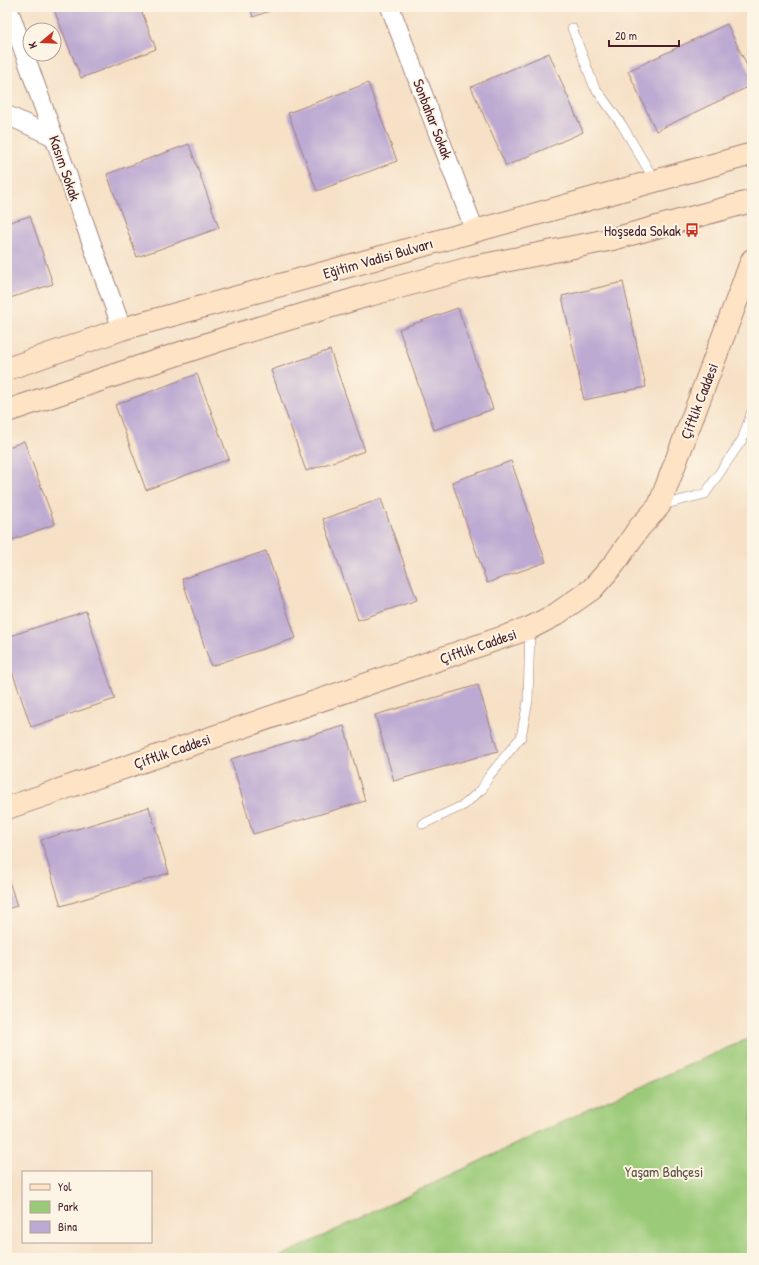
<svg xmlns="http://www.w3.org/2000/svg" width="759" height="1265" viewBox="0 0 759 1265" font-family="'Patrick Hand',sans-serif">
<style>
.green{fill:#9bca78;stroke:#727452}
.building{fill:#bdaad2}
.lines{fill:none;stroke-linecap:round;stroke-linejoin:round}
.lane-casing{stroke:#a08079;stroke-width:10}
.street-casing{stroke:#a08079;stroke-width:20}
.secondary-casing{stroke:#a08079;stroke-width:24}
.lane{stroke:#fff;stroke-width:9}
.street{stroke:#fff;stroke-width:18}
.secondary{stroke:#fee4c5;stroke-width:22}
.labels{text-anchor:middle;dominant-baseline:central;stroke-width:4;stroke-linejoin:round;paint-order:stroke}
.street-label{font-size:15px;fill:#4a1f2b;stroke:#fcf5e5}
.poi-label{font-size:15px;fill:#4a1f2b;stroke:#fcf5e5;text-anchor:end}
.park-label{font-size:15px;fill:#625242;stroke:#fcf5e5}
</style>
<rect width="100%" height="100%" fill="#fcf5e5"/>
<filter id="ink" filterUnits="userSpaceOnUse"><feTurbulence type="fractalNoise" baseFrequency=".025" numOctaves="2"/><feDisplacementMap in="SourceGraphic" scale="8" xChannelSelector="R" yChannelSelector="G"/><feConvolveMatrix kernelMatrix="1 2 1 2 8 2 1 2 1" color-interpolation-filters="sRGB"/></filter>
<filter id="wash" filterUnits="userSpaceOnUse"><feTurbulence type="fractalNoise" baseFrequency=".012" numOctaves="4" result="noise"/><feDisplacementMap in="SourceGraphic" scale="16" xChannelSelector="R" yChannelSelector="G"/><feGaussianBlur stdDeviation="0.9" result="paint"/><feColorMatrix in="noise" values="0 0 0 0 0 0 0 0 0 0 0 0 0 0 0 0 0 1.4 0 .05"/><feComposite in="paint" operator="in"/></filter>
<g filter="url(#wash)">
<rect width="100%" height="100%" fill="#f6e1c7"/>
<path class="green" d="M752 1037V1258H277L589 1109Z"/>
<g id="blocks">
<g class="building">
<path d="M53 7H140L156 49 81 78Z"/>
<path d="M250 7H280L253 17Z"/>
<path d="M727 24 752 76V85L656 131 628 71Z"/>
<path d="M549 53 583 132 506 166 471 87Z"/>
<path d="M368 83 397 161 317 191 288 113Z"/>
<path d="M189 144 219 228 137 257 107 174Z"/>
<path d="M30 216 53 284 7 299V223Z"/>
<path d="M623 282 646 387 584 400 562 296Z"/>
<path d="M458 308 493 409 434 430 399 329Z"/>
<path d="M330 350 365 451 306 471 271 370Z"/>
<path d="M197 374 229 459 146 490 115 405Z"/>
<path d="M24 441 55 524 7 542V448Z"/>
<path d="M511 461 546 562 487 583 452 482Z"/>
<path d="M381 499 417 600 358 620 323 519Z"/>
<path d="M266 551 296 638 211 666 182 579Z"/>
<path d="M86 611 115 699 31 727 7 656V637Z"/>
<path d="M478 685 498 751 394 781 375 715Z"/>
<path d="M344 726 365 801 253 834 231 759Z"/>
<path d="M149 807 169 873 61 906 41 840Z"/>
<path d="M7 875 17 906 7 909Z"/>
</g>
</g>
</g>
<g filter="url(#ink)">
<use href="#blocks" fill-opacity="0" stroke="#a08079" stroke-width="1"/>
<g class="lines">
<defs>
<g id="lane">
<path d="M572 28 594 86 622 125 655 181"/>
<path d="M662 505 705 494 742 440 752 411"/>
<path d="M423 824 464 805 482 789 489 776 521 737 528 701 530 628"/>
</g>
<g id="street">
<path d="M8 7 122 329"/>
<path d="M390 7 475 231"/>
<path d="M7 115 54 137"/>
</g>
<g id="secondary">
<path d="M7 369 122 329 752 154"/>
<path d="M7 411 238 334 369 295 474 267 613 239 752 201"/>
<path d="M7 808 530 628 555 615 592 589 615 563 639 528 659 506 752 260"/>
</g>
</defs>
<use href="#lane" class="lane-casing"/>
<use href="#street" class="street-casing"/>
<use href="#secondary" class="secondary-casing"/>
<use href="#lane" class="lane"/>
<use href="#street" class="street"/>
<use href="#secondary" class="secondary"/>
</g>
</g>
<defs>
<symbol id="bus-bare" viewBox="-9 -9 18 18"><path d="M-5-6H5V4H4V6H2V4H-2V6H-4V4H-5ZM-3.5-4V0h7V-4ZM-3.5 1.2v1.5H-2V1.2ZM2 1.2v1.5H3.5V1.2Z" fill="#c8321e" stroke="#fcf5e5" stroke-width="2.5" paint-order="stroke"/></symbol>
</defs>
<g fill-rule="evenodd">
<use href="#bus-bare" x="682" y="220" width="20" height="20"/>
</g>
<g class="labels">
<g class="street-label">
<text transform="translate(433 119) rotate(69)">Sonbahar Sokak</text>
<text transform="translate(65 168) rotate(71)">Kasım Sokak</text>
<text transform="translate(378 258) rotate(-16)">Eğitim Vadisi Bulvarı</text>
<text transform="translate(699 401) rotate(-69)">Çiftlik Caddesi</text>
<text transform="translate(478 646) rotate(-19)">Çiftlik Caddesi</text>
<text transform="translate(172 751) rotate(-19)">Çiftlik Caddesi</text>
</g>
<g class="poi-label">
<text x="681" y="230">Hoşseda Sokak</text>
</g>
<g class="park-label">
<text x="664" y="1171">Yaşam Bahçesi</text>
</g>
</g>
<rect width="759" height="1265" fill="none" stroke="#fcf5e5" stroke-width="24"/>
<rect x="22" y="1171" width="130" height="72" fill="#fcf5e5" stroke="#b59f9b"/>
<rect x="30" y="1184" width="20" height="6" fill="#fee4c5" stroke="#b59f9b"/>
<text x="58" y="1191" font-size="12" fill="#4a1f2b">Yol</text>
<rect x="30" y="1201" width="20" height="12" fill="#9bca78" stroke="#b59f9b"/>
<text x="58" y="1211" font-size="12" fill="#4a1f2b">Park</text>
<rect x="30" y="1221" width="20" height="12" fill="#bdaad2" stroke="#b59f9b"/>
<text x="58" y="1231" font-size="12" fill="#4a1f2b">Bina</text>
<g transform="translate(42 42) rotate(251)"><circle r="19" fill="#fcf5e5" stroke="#b59f9b"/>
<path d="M0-3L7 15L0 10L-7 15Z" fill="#c8321e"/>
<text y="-6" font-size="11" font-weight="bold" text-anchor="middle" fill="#4a1f2b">K</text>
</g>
<path d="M609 40v6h70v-6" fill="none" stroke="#4a1f2b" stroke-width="2"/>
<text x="615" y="40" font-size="12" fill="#4a1f2b" stroke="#fcf5e5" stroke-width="3" paint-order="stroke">20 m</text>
</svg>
